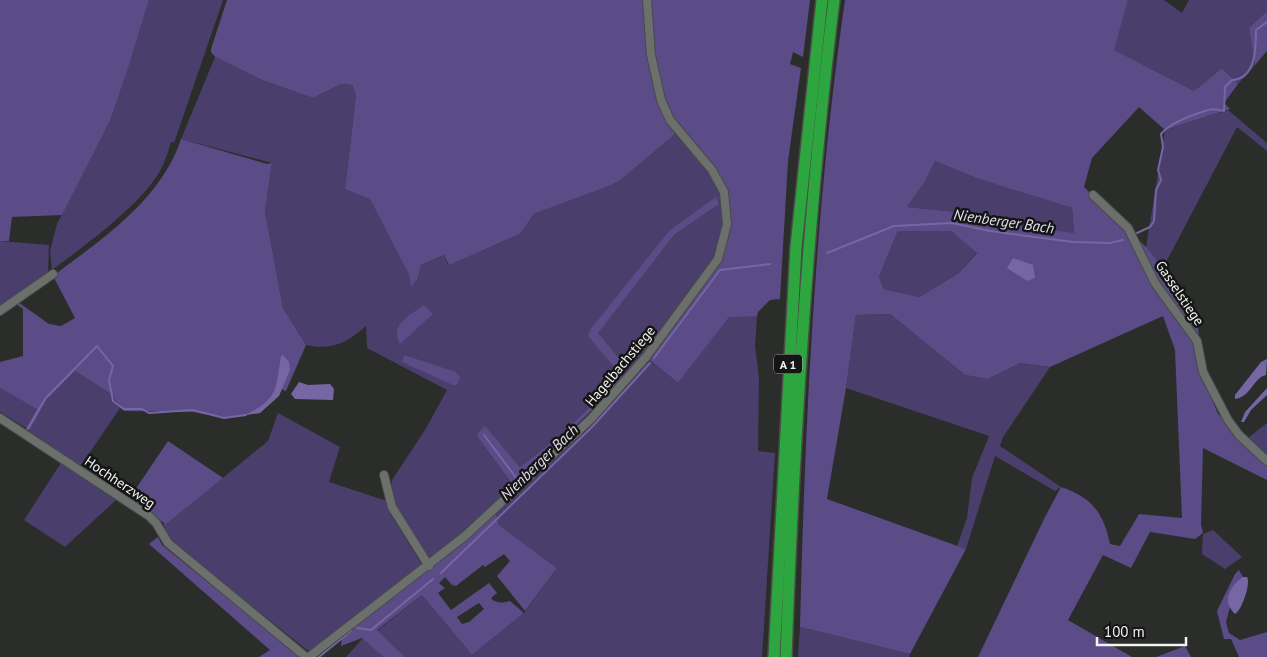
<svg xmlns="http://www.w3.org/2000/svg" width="1267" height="657" viewBox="0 0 1267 657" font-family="'PT Sans',sans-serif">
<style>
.green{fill:#4a3e6c;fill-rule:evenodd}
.forest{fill:#5b4b86;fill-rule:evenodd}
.water{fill:#7666a4}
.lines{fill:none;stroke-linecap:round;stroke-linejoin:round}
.stream{stroke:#7666a4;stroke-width:2}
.minor-casing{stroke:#484b48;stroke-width:10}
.highway-casing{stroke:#484b48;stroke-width:14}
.minor{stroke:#6c706c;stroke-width:8}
.highway{stroke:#2da63f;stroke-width:11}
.labels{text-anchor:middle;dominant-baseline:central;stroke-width:5;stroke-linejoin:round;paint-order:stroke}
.shield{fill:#141514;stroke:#afb1af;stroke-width:1}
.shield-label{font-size:12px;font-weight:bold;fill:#f1f4f1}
.street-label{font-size:14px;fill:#f1f4f1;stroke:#141514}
.water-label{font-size:15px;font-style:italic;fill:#e2dff1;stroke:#141514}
</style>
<rect width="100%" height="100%" fill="#2a2d2a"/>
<g class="green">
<path d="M149 0H223L174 143 171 142C168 152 165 162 160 171 140 206 84 246 52 270L50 251 57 224 110 121 128 69Z"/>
<path d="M1128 0H1164L1182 13 1189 0H1267V11L1249 28 1255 65 1238 84 1222 68 1194 91 1113 50Z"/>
<path d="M215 57 262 80 313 98 341 84 352 85 356 95 345 189 370 198 409 275 411 286 418 278 421 265 444 255 448 265 520 234 534 214 609 186 675 134C689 150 707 166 717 184 728 206 727 239 715 261 695 298 653 343 625 375L615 382 563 433 520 467 485 427 476 435 514 486 466 529 430 558 397 511 390 492 392 480 425 430 447 390 367 348 366 326C347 343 331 351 306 345L283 308 265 211 272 163 181 139ZM718 204 675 234 597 333 669 231Z"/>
<path d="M1228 110 1267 143V151L1237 127 1162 270 1146 247 1165 130Z"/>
<path d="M935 161 979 179 1072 208 1074 234 990 223 966 213 907 207 924 183Z"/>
<path d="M898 231H951L977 252 959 273 919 297 884 289 879 277Z"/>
<path d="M0 241 49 245 48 273 0 307Z"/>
<path d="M890 314 965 375 988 379 1020 363 1050 367 1003 437 1000 446 1061 487 1055 491 995 456 966 549 957 546 967 518 972 478 989 436 846 388 856 315Z"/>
<path d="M729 316H757L755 346 759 378 758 451 775 453 762 657H405L377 631 422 595 472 655 524 613 557 568 499 525 496 513 574 438 648 359 678 383Z"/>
<path d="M75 371 114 396 115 400 122 405 82 464 77 465 28 433 47 399Z"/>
<path d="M0 388 38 409 26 428 0 412Z"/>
<path d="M278 413 340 447 329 482 387 501 391 515 422 565 311 650H307L168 539 164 526 268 441Z"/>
<path d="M1267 423V455L1248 438Z"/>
<path d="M61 463 116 500 65 547 24 520Z"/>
<path d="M1213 530 1242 557 1225 569 1202 554 1203 534Z"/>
<path d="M800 627 910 654 909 657H798Z"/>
<path d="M363 638 383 657H346Z"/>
</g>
<g class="forest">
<path d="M0 0H149L128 69 110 121 62 215 12 217 9 241H0Z"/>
<path d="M227 0H643C646 47 647 95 675 134L620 180 609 186 534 214 520 234 449 265 444 255 421 265 418 278 411 287 409 275 370 199 345 189 356 95 352 85 341 84 313 98 262 80 215 57 211 52V49Z"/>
<path d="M647 0H810L803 57 793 52 790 64 801 68 788 161 780 299 770 300 758 312 757 316 729 317 678 383 646 357 723 246 724 192 683 137 661 100Z"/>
<path d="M845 0H1128L1114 50 1194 91 1222 68 1238 84 1224 103 1230 109 1165 130 1139 107 1092 158 1084 187 1146 247 1192 305 1197 317 1199 337H1194L1199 368 1218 414 1267 456V480L1203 448 1201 524 1203 533 1195 539 1150 532 1131 568 1103 555 1068 620 1132 657H978L1045 517 1061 487C1092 497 1104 514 1110 544L1120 546 1139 514 1182 518 1175 350 1163 316 1050 367 1020 363 988 379 965 375 890 314 856 315 846 388 827 499 966 549 910 654 800 627C805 418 815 207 845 0ZM935 161 979 179 1072 208 1074 233 990 223 966 213 907 207 924 183ZM898 231H951L977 253 959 273 919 297 884 289 879 277Z"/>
<path d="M1267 11V51L1255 65 1249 28Z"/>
<path d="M181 139 267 164 272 163 265 211 283 308 306 345 286 391 281 389 260 413 224 418 193 412 124 411 120 408 121 405 115 400 114 396 75 371 47 399 30 430 26 428 37 409 0 388V362L23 356V309L16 304 18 302 49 324 61 326 75 318 53 276C102 239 161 200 181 139Z"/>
<path d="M716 197 719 204 675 234 598 333 621 361 614 367 588 336 590 330 669 231Z"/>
<path d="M424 305 433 314 400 344C389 325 410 315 424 305Z"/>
<path d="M404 355 456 372 460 378 457 385H453L402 362Z"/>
<path d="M625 375 590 412 514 486 476 435 485 426 520 467 563 433 615 382Z"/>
<path d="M168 441 223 478 164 526V523L129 499Z"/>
<path d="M496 513 499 525 557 568 525 611 497 576 510 561 504 554 485 567 483 565 456 586 452 585 445 577 439 583 445 588 438 593 451 610 489 583 497 593 491 598C496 604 503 603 510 601L524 613 472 655 422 595 377 630 405 657H383L362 638 341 646 342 635 427 571ZM479 603 484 609 469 622 462 624 457 617Z"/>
<path d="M158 537 162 545 297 654V657H259L270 650 149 544Z"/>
<path d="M1239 570 1243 577 1229 593 1230 607 1226 622 1229 633 1240 640 1267 632V657H1239L1231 639H1224L1217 611 1235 574Z"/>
<path d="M1185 646 1191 657H1156Z"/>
</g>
<g class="water">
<path d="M1013 258 1033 265 1035 278 1027 281 1007 268Z"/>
<path d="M283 355 289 362 290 370 279 396 260 413 245 415C279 398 275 391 281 356Z"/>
<path d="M1267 359 1266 375C1253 378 1251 397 1235 399V395L1261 362Z"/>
<path d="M299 382 308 385 330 384 334 389 333 400 295 399 291 394Z"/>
<path d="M1267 388V395L1251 410 1244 422H1241L1245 412Z"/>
<path d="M1243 577H1247C1251 583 1242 610 1235 614 1221 601 1230 586 1243 577Z"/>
</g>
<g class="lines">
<g class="stream">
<path d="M1137 233 1150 227 1154 221 1156 190 1161 180 1158 170 1163 147 1161 134C1170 123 1195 114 1208 110 1212 108 1219 110 1224 111L1225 87 1232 80C1256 79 1256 48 1256 30L1267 22"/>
<path d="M827 253 894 226 952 223 990 231 1073 242 1110 243 1123 240"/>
<path d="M654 358 720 270 770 264"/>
<path d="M27 430 45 399 97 346 113 366 109 380 113 401 124 409H142L149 413 193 410 224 418 246 415"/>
<path d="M484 435 517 479"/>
<path d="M441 573 593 426 650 363"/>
<path d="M357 628 371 630 433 579"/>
<path d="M319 657 351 631"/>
</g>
<defs>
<g id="minor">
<path d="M1093 195 1128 228 1155 283 1197 341 1203 372 1228 420 1239 435 1267 461"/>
<path d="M0 311 53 274"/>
<path d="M0 418 149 516 156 523 168 543 306 657"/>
<path d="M384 475 392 507 429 566"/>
<path d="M309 657 465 536 591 419 646 357 718 259 727 224 724 192 712 170 670 120 661 100 651 55 647 0"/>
</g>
<g id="highway">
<path d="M774 657 796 247 822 0"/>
<path d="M786 657C794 437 807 218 834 0"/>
</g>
</defs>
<use href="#minor" class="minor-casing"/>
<use href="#highway" class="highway-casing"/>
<use href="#minor" class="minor"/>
<use href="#highway" class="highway"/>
</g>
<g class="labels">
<rect class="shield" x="774" y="354.5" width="28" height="19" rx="4"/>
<g class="shield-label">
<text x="788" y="364">A 1</text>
</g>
<g class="street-label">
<text transform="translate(1180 293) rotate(56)">Gasselstiege</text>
<text transform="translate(620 366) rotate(-50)">Hagelbachstiege</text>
<text transform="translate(120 482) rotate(34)">Hochherzweg</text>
</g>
<g class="water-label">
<text transform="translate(1004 221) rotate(8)">Nienberger Bach</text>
<text transform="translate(539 462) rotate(-44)">Nienberger Bach</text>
</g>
</g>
<path d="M1097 637v8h89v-8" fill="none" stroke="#f1f4f1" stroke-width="2.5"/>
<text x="1104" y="637" font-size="15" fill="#f1f4f1" stroke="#141514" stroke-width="4" paint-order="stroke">100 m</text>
</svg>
